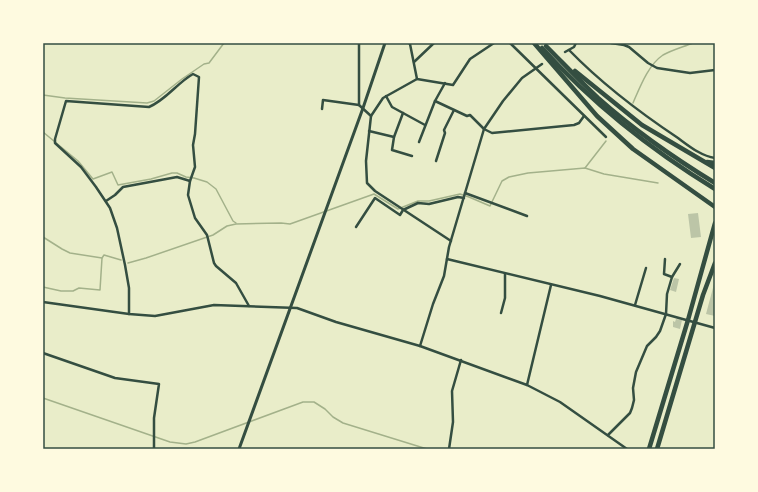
<svg xmlns="http://www.w3.org/2000/svg" width="758" height="492" viewBox="0 0 758 492" font-family="Inter,sans-serif">
<style>
.lines{fill:none;stroke-linecap:round;stroke-linejoin:round}
.stream{stroke:#a3b18a;stroke-width:1.5}
.building{fill:#bcc5a7}
.minor{stroke:#344e41;stroke-width:2.5}
.tertiary{stroke:#344e41;stroke-width:3}
.trunk{stroke:#344e41;stroke-width:4.5}
.neatline{fill:none;stroke:#344e41;stroke-width:1.5}
</style>
<rect width="100%" height="100%" fill="#e9edc9"/>
<g class="lines">
<g class="stream">
<path d="M43 95 65 98 147 103 154 101 182 79 204 64 209 63 224 43"/>
<path d="M633 103C640 87 648 65 663 55 672 50 683 47 693 43"/>
<path d="M43 132 78 161 93 179 112 172 118 185 151 179 172 173H177L186 177 194 178 207 182 216 189 233 221 236 223"/>
<path d="M585 168 606 141"/>
<path d="M43 237 62 249 70 253 102 258"/>
<path d="M128 263 146 258 213 235 227 226 236 224 281 223 290 224 374 194 398 209 418 201H429L460 194 469 197 490 206 502 181 509 177 528 173 585 168 604 174 658 183"/>
<path d="M43 287 61 291H73L79 288 100 290 102 258 104 255 121 260"/>
<path d="M43 398 170 442 186 444 195 442 303 402H314L325 409 333 417 343 423 427 449"/>
</g>
</g>
<g class="building">
<path d="M698 213 701 237 691 238 688 214Z"/>
<path d="M674 278 679 279 676 292 670 290Z"/>
<path d="M714 284 715 285V316L706 314Z"/>
<path d="M676 319 682 320 680 329 673 327V321L675 322Z"/>
</g>
<g class="lines">
<g class="minor">
<path d="M359 43V105L371 116 366 161 367 183 375 191 451 241"/>
<path d="M409 43 410 44 417 79 453 85 470 59 494 43"/>
<path d="M510 43 606 137"/>
<path d="M611 43 624 45 629 47 648 63 657 68 690 73 715 70"/>
<path d="M569 50C602 84 639 112 678 138 689 146 701 156 715 158"/>
<path d="M565 52 574 47 576 43"/>
<path d="M414 62 434 43"/>
<path d="M386 96 392 107 425 125"/>
<path d="M435 101 467 116 470 115 484 129 492 133 574 125 579 123 584 116"/>
<path d="M322 109 323 100 359 105"/>
<path d="M403 113 394 137 392 150 412 156"/>
<path d="M371 116 383 98 417 79"/>
<path d="M369 131 394 137"/>
<path d="M419 142 435 101 445 83"/>
<path d="M436 161 445 133 444 130 454 110"/>
<path d="M465 193 527 216"/>
<path d="M106 201 115 195 123 187 177 177 190 181"/>
<path d="M356 227 375 198 400 215 403 210 418 203 429 204 458 197 464 198"/>
<path d="M447 259 600 296 715 328"/>
<path d="M665 259 664 274 672 277"/>
<path d="M43 302 129 314 155 316 214 305 297 308 336 322 420 346 527 385 560 402 627 449"/>
<path d="M635 305 646 268"/>
<path d="M501 313 505 298V274"/>
<path d="M129 314V288L125 265 117 228 110 208 96 187 81 167 55 143V139L66 101 149 107C166 100 177 83 193 74L199 77 195 134 193 145 195 167 190 181 188 195 195 218 207 235 214 263 216 266 236 283 249 306"/>
<path d="M420 346 433 304 444 276 449 247 484 129 503 101 522 78 542 64"/>
<path d="M43 353 115 378 159 384 154 418V449"/>
<path d="M527 385 551 285"/>
<path d="M608 435 630 413 632 408 634 400 633 388 636 372 647 346 656 337 660 331 666 314 667 294 672 277 680 264"/>
<path d="M449 449 453 422 452 391 461 360"/>
</g>
<path class="tertiary" d="M239 449 363 108 385 43"/>
<g class="trunk">
<path d="M534 43 597 116 633 149 715 207"/>
<path d="M546 46C563 63 580 81 598 98 634 130 674 158 715 183"/>
<path d="M542 48C593 104 651 150 715 189"/>
<path d="M575 71 642 125 715 168"/>
<path d="M707 162 715 163"/>
<path d="M649 449 688 320 715 223"/>
<path d="M657 449 703 295 715 263"/>
</g>
</g>
<rect width="758" height="492" fill="none" stroke="#fefae0" stroke-width="88"/>
<rect x="44" y="44" width="670" height="404" class="neatline"/>
</svg>
